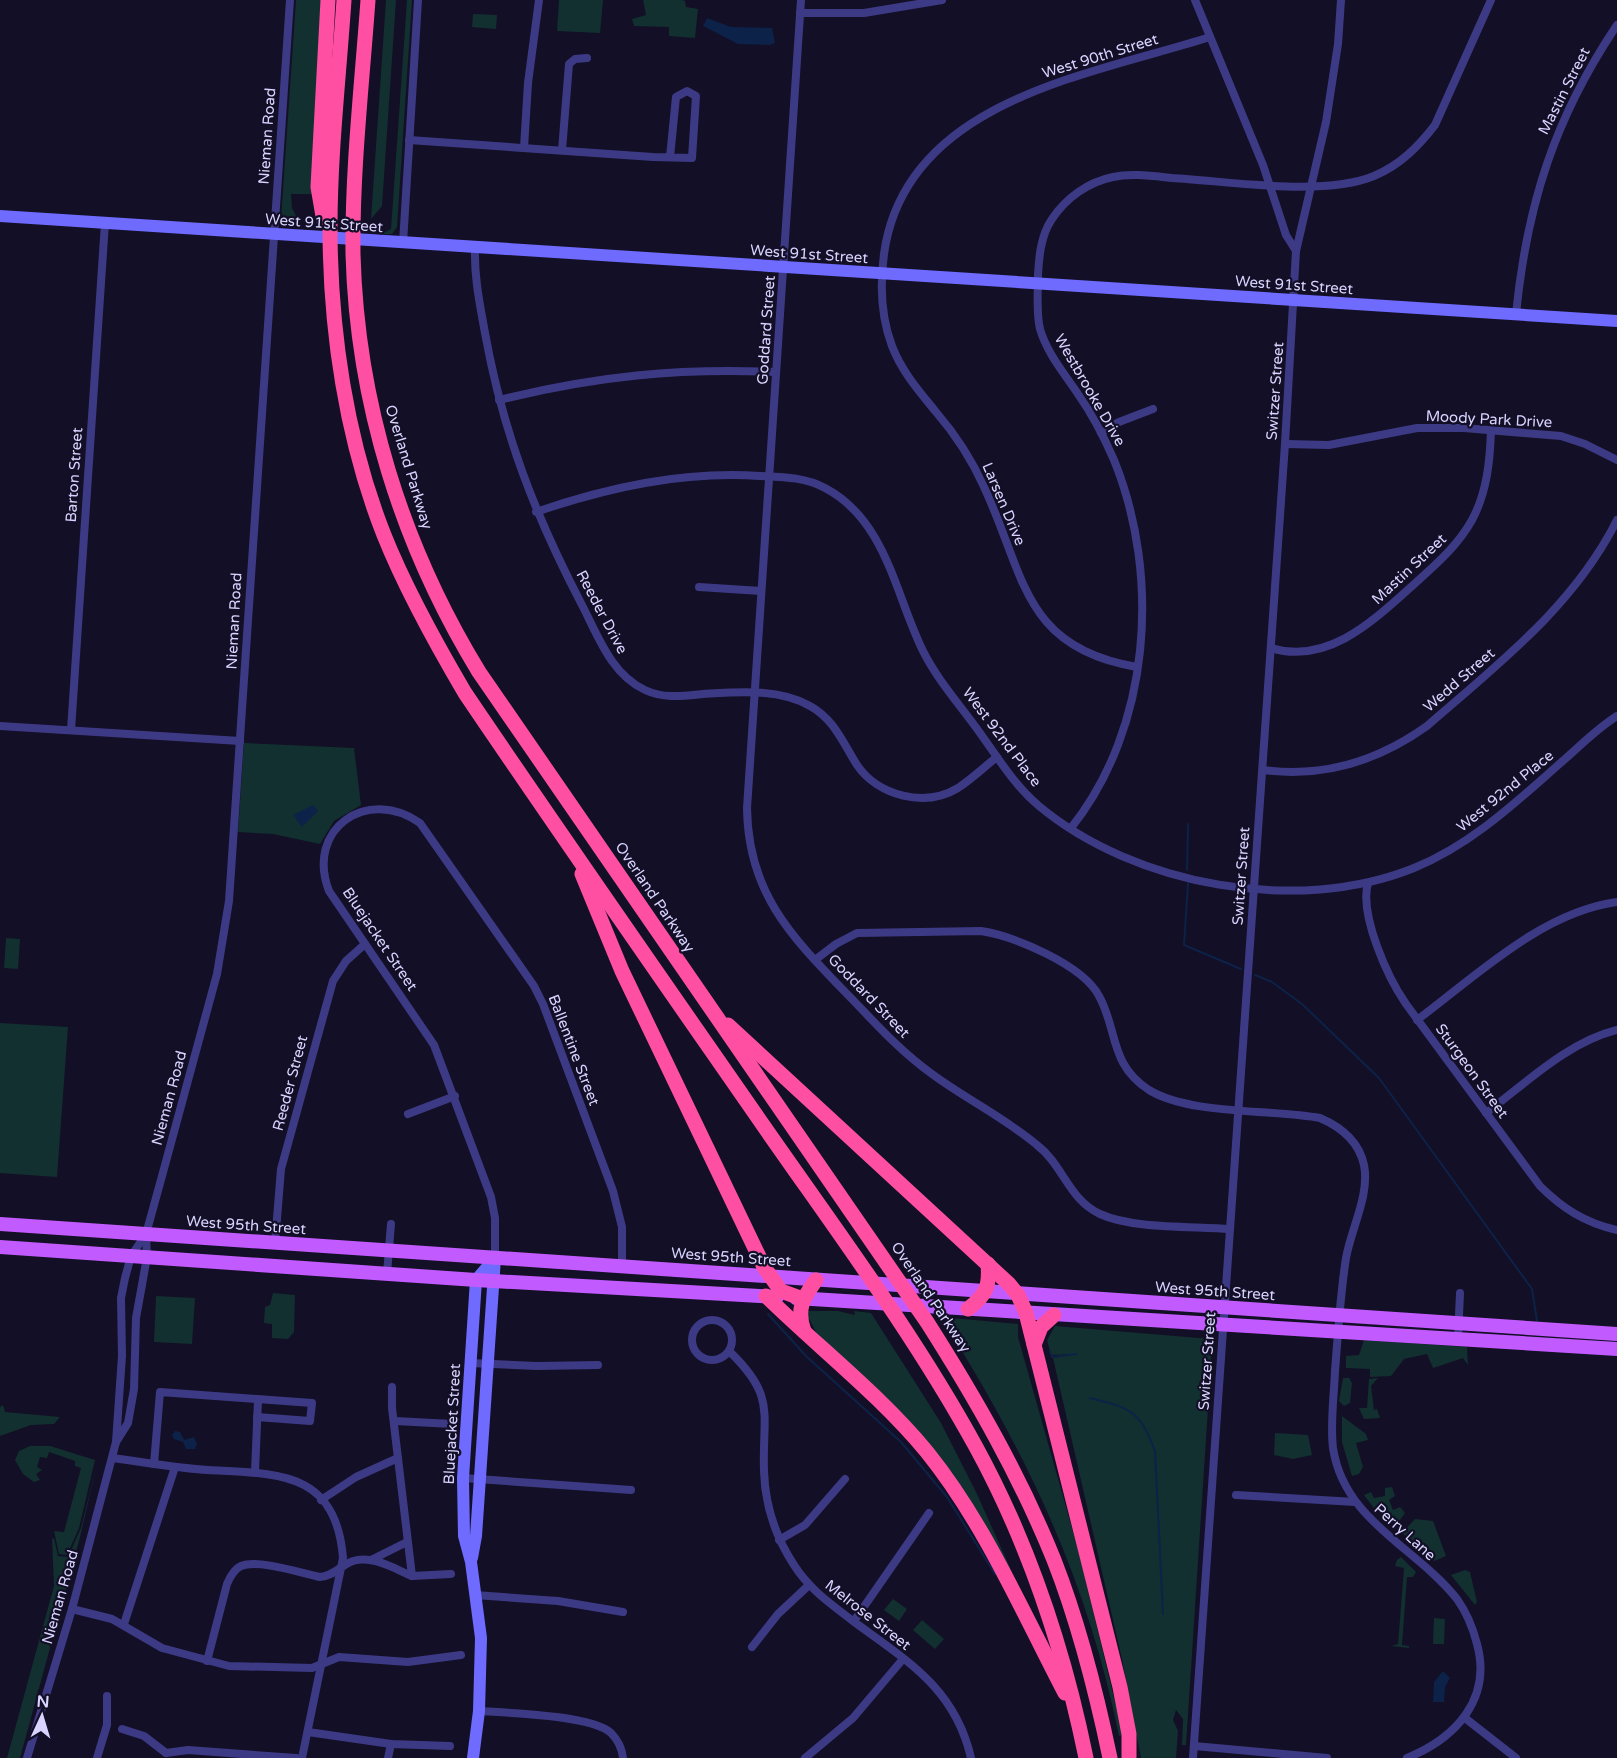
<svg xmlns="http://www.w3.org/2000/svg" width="1617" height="1758" viewBox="0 0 1617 1758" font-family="'Varela Round',sans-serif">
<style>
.green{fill:#12302f}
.water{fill:#0c2248}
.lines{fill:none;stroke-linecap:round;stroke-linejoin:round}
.stream{stroke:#0c2248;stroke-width:2}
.street{stroke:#3d3a85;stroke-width:8}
.secondary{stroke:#6f6bff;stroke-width:12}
.primary{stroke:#c25bff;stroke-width:14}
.highway{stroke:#ff4fa3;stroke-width:15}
.labels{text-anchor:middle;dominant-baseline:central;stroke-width:4.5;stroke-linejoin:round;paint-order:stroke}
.street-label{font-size:15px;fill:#d9d4ff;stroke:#130f26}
</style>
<rect width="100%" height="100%" fill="#130f26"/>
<g class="green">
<path d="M296 0H321L312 194H291L292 208 302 228 285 226 281 218Z"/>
<path d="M386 0H396L382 206 371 219Z"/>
<path d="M407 0H412L397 227 392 234H381L391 229Z"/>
<path d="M559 0H603L600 33 557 31Z"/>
<path d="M643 0H682L685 1 686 7 698 9 695 38 669 36V27L634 26 632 19 646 15Z"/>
<path d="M473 14 497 15 496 29 472 27Z"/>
<path d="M244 743 354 748 361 805 334 821 320 844 273 834 238 832Z"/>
<path d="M6 938 20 939 18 969 4 968Z"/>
<path d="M0 1023 68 1027 57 1177 0 1173Z"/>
<path d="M273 1293 295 1295 294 1332 288 1339 272 1338V1324L264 1323 265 1307 270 1305Z"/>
<path d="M156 1296 195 1298 192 1344 154 1342Z"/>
<path d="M805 1311H838L855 1315 854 1311 871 1313 941 1423 977 1494 1020 1590 987 1530 817 1334Z"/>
<path d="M941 1317 1018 1324V1337L1079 1553 1123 1735 1119 1736C1087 1578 1026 1452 941 1317Z"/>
<path d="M1055 1326 1211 1339 1212 1344 1210 1372 1208 1374 1210 1378 1186 1745H1182L1183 1719 1176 1710 1173 1720 1178 1731 1176 1758H1141L1122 1659 1053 1358 1078 1354 1051 1355 1047 1340Z"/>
<path d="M1364 1340 1467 1347 1468 1365 1463 1358 1433 1368 1427 1354 1404 1359 1391 1376 1370 1377V1369L1346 1368V1356L1359 1355Z"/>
<path d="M1343 1378H1349L1352 1383 1350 1403 1344 1406 1339 1401Z"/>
<path d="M1378 1378 1371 1386 1374 1410 1377 1409 1380 1418 1364 1419 1359 1408H1367L1369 1379Z"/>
<path d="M3 1405 5 1412 60 1417 54 1424 31 1425 0 1436V1407Z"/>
<path d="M1342 1416 1366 1434 1368 1440 1356 1443 1363 1467 1359 1474 1352 1476 1342 1442Z"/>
<path d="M1275 1433 1308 1435 1312 1455 1293 1459 1274 1455Z"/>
<path d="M30 1446H50L95 1460 79 1528 67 1555 59 1554 54 1531 64 1532 81 1468 75 1466V1461L49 1452 47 1458 40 1457 37 1467 42 1470 36 1474 40 1480 34 1482 23 1474 15 1460 19 1451Z"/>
<path d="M97 1464 80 1537 52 1639 49 1641 50 1648 20 1758H7L54 1586 52 1539 54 1538 58 1556 68 1557 81 1528Z"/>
<path d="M1392 1487 1395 1496 1389 1500 1393 1510 1400 1507 1405 1513 1395 1527 1374 1508 1364 1495 1371 1492 1374 1498 1385 1496V1488Z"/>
<path d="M1415 1519 1433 1521 1446 1556 1434 1561 1402 1533Z"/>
<path d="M1401 1557 1416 1572 1413 1577H1407L1402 1645 1409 1646V1648L1391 1646 1398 1644 1404 1568 1395 1566 1397 1560Z"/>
<path d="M1465 1570 1470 1572 1477 1602 1475 1605 1451 1575Z"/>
<path d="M893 1599 907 1609 899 1621 884 1610Z"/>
<path d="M1434 1618 1445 1619 1444 1644H1433Z"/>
<path d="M922 1620 944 1639 935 1649 913 1630Z"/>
</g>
<g class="water">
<path d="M707 18 731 27 772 28 775 43 770 45 738 44 703 26Z"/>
<path d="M313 805 318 811 302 827 293 815Z"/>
<path d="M175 1431 180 1432 184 1440 194 1437 197 1444 195 1449H186L183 1442 174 1439 172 1435Z"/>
<path d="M1443 1671 1450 1678 1445 1687 1444 1702H1433L1434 1682Z"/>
</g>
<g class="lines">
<g class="stream">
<path d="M1187 870 1188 824"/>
<path d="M1188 883 1184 945 1241 969"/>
<path d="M1255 975 1272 982 1302 1004 1379 1078 1532 1289 1537 1321"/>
<path d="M768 1314 806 1356 901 1442 947 1497 995 1574"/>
<path d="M1050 1351 1052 1357 1076 1354"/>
<path d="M1090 1398C1131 1408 1140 1411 1155 1451L1163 1614"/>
</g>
<g class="street">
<path d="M801 0 747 808C748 895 793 938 850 997 876 1024 901 1052 932 1074 966 1099 1005 1118 1037 1145 1063 1165 1069 1200 1100 1214 1132 1229 1193 1226 1230 1229"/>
<path d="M1195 0 1263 165 1286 235 1296 251"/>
<path d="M800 13H864L942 0"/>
<path d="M409 140 653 157 692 158 696 96 687 91 676 97 670 157"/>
<path d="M524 148 528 83 539 0"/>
<path d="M562 150 569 64 575 59 587 58"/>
<path d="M403 243 418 0"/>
<path d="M475 248C474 277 480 305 485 333 503 433 535 515 582 605 598 636 611 674 645 690 664 699 683 696 703 694 737 692 779 688 810 706 834 719 843 743 857 765 878 796 925 808 958 788 972 779 984 767 997 757"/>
<path d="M1516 314C1527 204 1555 117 1617 25"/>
<path d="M499 400C596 376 677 368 776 372"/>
<path d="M1101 433 1119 422 1153 409"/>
<path d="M1285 444 1329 445 1417 428H1464L1561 436 1585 444 1617 460"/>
<path d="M536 512C609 487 683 471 760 476 782 477 805 477 825 488 886 520 895 594 923 651 938 681 961 706 980 733 998 758 1015 786 1039 806 1135 886 1298 915 1414 868 1473 844 1518 800 1565 759 1582 744 1598 728 1617 716"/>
<path d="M699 587 761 591"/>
<path d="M1271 648C1327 665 1372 622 1411 587 1434 566 1457 547 1472 520 1487 492 1490 461 1491 430"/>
<path d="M1137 667C1022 648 1025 574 984 487 972 460 955 434 936 412 919 391 902 372 892 346 881 317 880 284 884 254 905 100 1091 75 1210 37"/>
<path d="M0 726 240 741"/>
<path d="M71 730 105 223"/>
<path d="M1263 770C1323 778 1378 761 1427 726 1498 664 1574 606 1617 520"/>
<path d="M1071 828C1151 728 1161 576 1114 460 1104 437 1092 414 1078 394 1064 373 1047 353 1040 329 1036 312 1038 293 1038 275 1039 256 1041 235 1052 219 1066 198 1088 182 1113 177 1131 173 1152 176 1172 178 1228 181 1323 197 1374 176 1400 165 1418 147 1435 125L1491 0"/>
<path d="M1368 883C1359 915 1388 978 1406 1004L1540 1186C1562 1208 1585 1223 1617 1230"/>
<path d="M815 960 836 944 857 933 981 931C1014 936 1083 965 1099 996 1118 1030 1109 1064 1149 1090 1190 1115 1270 1109 1320 1118 1341 1127 1359 1142 1364 1165 1370 1195 1351 1229 1346 1258 1340 1296 1338 1334 1335 1371 1334 1397 1330 1423 1333 1448 1344 1521 1416 1547 1457 1599 1467 1613 1473 1628 1477 1644 1492 1699 1456 1738 1407 1758"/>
<path d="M1417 1020C1476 976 1542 912 1617 902"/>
<path d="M1486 1113C1526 1083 1568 1042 1617 1030"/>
<path d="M408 1114 455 1096"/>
<path d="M275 1243 281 1169 333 981 346 961 365 944"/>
<path d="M495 1258V1218L491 1197 434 1045 329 891C305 829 367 786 420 823L534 986 543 1004 613 1191 622 1227V1265"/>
<path d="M387 1274 391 1224"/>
<circle cx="712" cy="1340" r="20"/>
<path d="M1458 1338 1460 1293"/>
<path d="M729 1351C777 1397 762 1413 764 1471 765 1506 775 1536 794 1565 809 1589 831 1604 853 1621 907 1661 955 1688 971 1758"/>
<path d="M470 1363 537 1366 598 1365"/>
<path d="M395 1421 452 1424"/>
<path d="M116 1442 122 1356 121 1298 125 1278 131 1256 146 1234 162 1176 217 974 229 901 290 0"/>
<path d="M112 1458C144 1462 176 1468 208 1470 277 1474 336 1470 343 1558L302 1758"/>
<path d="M154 1464 160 1392 312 1403 310 1421 257 1417"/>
<path d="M255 1472 258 1400"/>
<path d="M463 1478 631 1490"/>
<path d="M1236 1495 1355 1502"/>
<path d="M321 1500 356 1477 398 1458"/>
<path d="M779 1540 805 1525 845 1479"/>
<path d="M371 1560 407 1542"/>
<path d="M412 1576 451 1574"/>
<path d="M475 1595 558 1601 623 1612"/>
<path d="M72 1609 112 1619 162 1648 229 1666 312 1668 339 1657 408 1662 461 1655"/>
<path d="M854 1621 929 1513"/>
<path d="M124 1624 175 1467"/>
<path d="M752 1647 778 1614 809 1585"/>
<path d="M207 1661 227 1584C230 1577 234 1569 241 1566 259 1559 301 1573 320 1577 334 1576 341 1565 353 1561 373 1555 395 1569 412 1576L392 1408V1387"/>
<path d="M479 1711C508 1713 591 1715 611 1733 618 1740 622 1749 623 1758"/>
<path d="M1465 1718 1516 1758"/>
<path d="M122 1729 144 1736 166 1753"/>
<path d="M308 1732 391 1744 450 1746"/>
<path d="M1194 1746 1327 1758"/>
<path d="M166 1753 188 1750 296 1758"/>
<path d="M27 1758 72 1609 116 1442 128 1423 134 1389 136 1318 147 1257 146 1234"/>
<path d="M97 1758 107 1725V1696"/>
<path d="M388 1758 391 1744"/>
<path d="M805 1758 853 1718 903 1659"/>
<path d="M1193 1758 1285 444 1296 251 1326 122 1338 44 1341 0"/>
</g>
<g class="secondary">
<path d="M0 216 1617 321"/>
<path d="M472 1558 476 1536 495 1258"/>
<path d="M473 1758 479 1711 481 1638 471 1562 464 1536 463 1478 476 1280 495 1258"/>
</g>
<g class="primary">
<path d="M0 1224 1617 1334"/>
<path d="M0 1247 476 1280 777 1297"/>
<path d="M796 1298 1617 1349"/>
</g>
<g class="highway">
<path d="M344 0C339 75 330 152 330 227 330 330 346 439 384 535 406 590 435 642 465 693 563 838 663 981 763 1125 836 1230 914 1334 976 1447 1029 1544 1064 1650 1086 1758"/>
<path d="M368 0C362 84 352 170 353 254 357 403 402 546 479 672L927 1322C976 1399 1020 1476 1054 1560 1079 1624 1096 1691 1110 1758"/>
<path d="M324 222 318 187 328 0"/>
<path d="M582 874 622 971 764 1267 781 1291 803 1299"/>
<path d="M728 1025 1009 1284 1018 1295 1026 1313 1120 1687 1129 1734V1758"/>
<path d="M766 1296C818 1347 880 1395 927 1452 985 1524 1022 1611 1065 1693"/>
<path d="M968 1309C986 1295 990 1287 988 1264"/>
<path d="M804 1331C796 1309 803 1298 816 1280"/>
<path d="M1034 1345 1041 1327 1054 1315"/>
</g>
</g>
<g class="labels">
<g class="street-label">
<text transform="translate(1100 56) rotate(-17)">West 90th Street</text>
<text transform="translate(1564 91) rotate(-63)">Mastin Street</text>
<text transform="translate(267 136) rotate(-86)">Nieman Road</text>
<text transform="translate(324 223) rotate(4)">West 91st Street</text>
<text transform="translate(809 254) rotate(4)">West 91st Street</text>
<text transform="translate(1294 285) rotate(4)">West 91st Street</text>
<text transform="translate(766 330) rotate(-86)">Goddard Street</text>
<text transform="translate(1090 390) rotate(60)">Westbrooke Drive</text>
<text transform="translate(1275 391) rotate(-86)">Switzer Street</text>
<text transform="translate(1489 419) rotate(3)">Moody Park Drive</text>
<text transform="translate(409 467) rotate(73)">Overland Parkway</text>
<text transform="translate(74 475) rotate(-86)">Barton Street</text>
<text transform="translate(1004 504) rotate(67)">Larsen Drive</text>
<text transform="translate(1409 569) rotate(-43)">Mastin Street</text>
<text transform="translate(602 612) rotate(62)">Reeder Drive</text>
<text transform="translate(234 621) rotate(-87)">Nieman Road</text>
<text transform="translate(1459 680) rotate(-41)">Wedd Street</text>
<text transform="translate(1002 737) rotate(53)">West 92nd Place</text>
<text transform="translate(1505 791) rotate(-39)">West 92nd Place</text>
<text transform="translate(1241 876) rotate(-86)">Switzer Street</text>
<text transform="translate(655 897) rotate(56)">Overland Parkway</text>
<text transform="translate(380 939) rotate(56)">Bluejacket Street</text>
<text transform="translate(869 996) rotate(46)">Goddard Street</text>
<text transform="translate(574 1050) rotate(69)">Ballentine Street</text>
<text transform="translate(1472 1071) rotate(54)">Sturgeon Street</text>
<text transform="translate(290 1083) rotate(-75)">Reeder Street</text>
<text transform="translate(169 1098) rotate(-75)">Nieman Road</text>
<text transform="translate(246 1225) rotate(4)">West 95th Street</text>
<text transform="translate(731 1257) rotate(4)">West 95th Street</text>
<text transform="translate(1215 1291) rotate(4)">West 95th Street</text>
<text transform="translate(931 1297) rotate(56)">Overland Parkway</text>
<text transform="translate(1207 1361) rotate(-86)">Switzer Street</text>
<text transform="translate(452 1424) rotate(-87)">Bluejacket Street</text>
<text transform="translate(1405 1532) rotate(42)">Perry Lane</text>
<text transform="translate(60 1597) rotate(-74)">Nieman Road</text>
<text transform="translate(868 1615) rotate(38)">Melrose Street</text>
</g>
</g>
<g transform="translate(42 1716) rotate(4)" stroke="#130f26" stroke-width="4.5" paint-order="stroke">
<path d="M0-4.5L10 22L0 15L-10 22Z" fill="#d9d4ff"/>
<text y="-9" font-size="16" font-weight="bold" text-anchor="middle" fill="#d9d4ff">N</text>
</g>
</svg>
